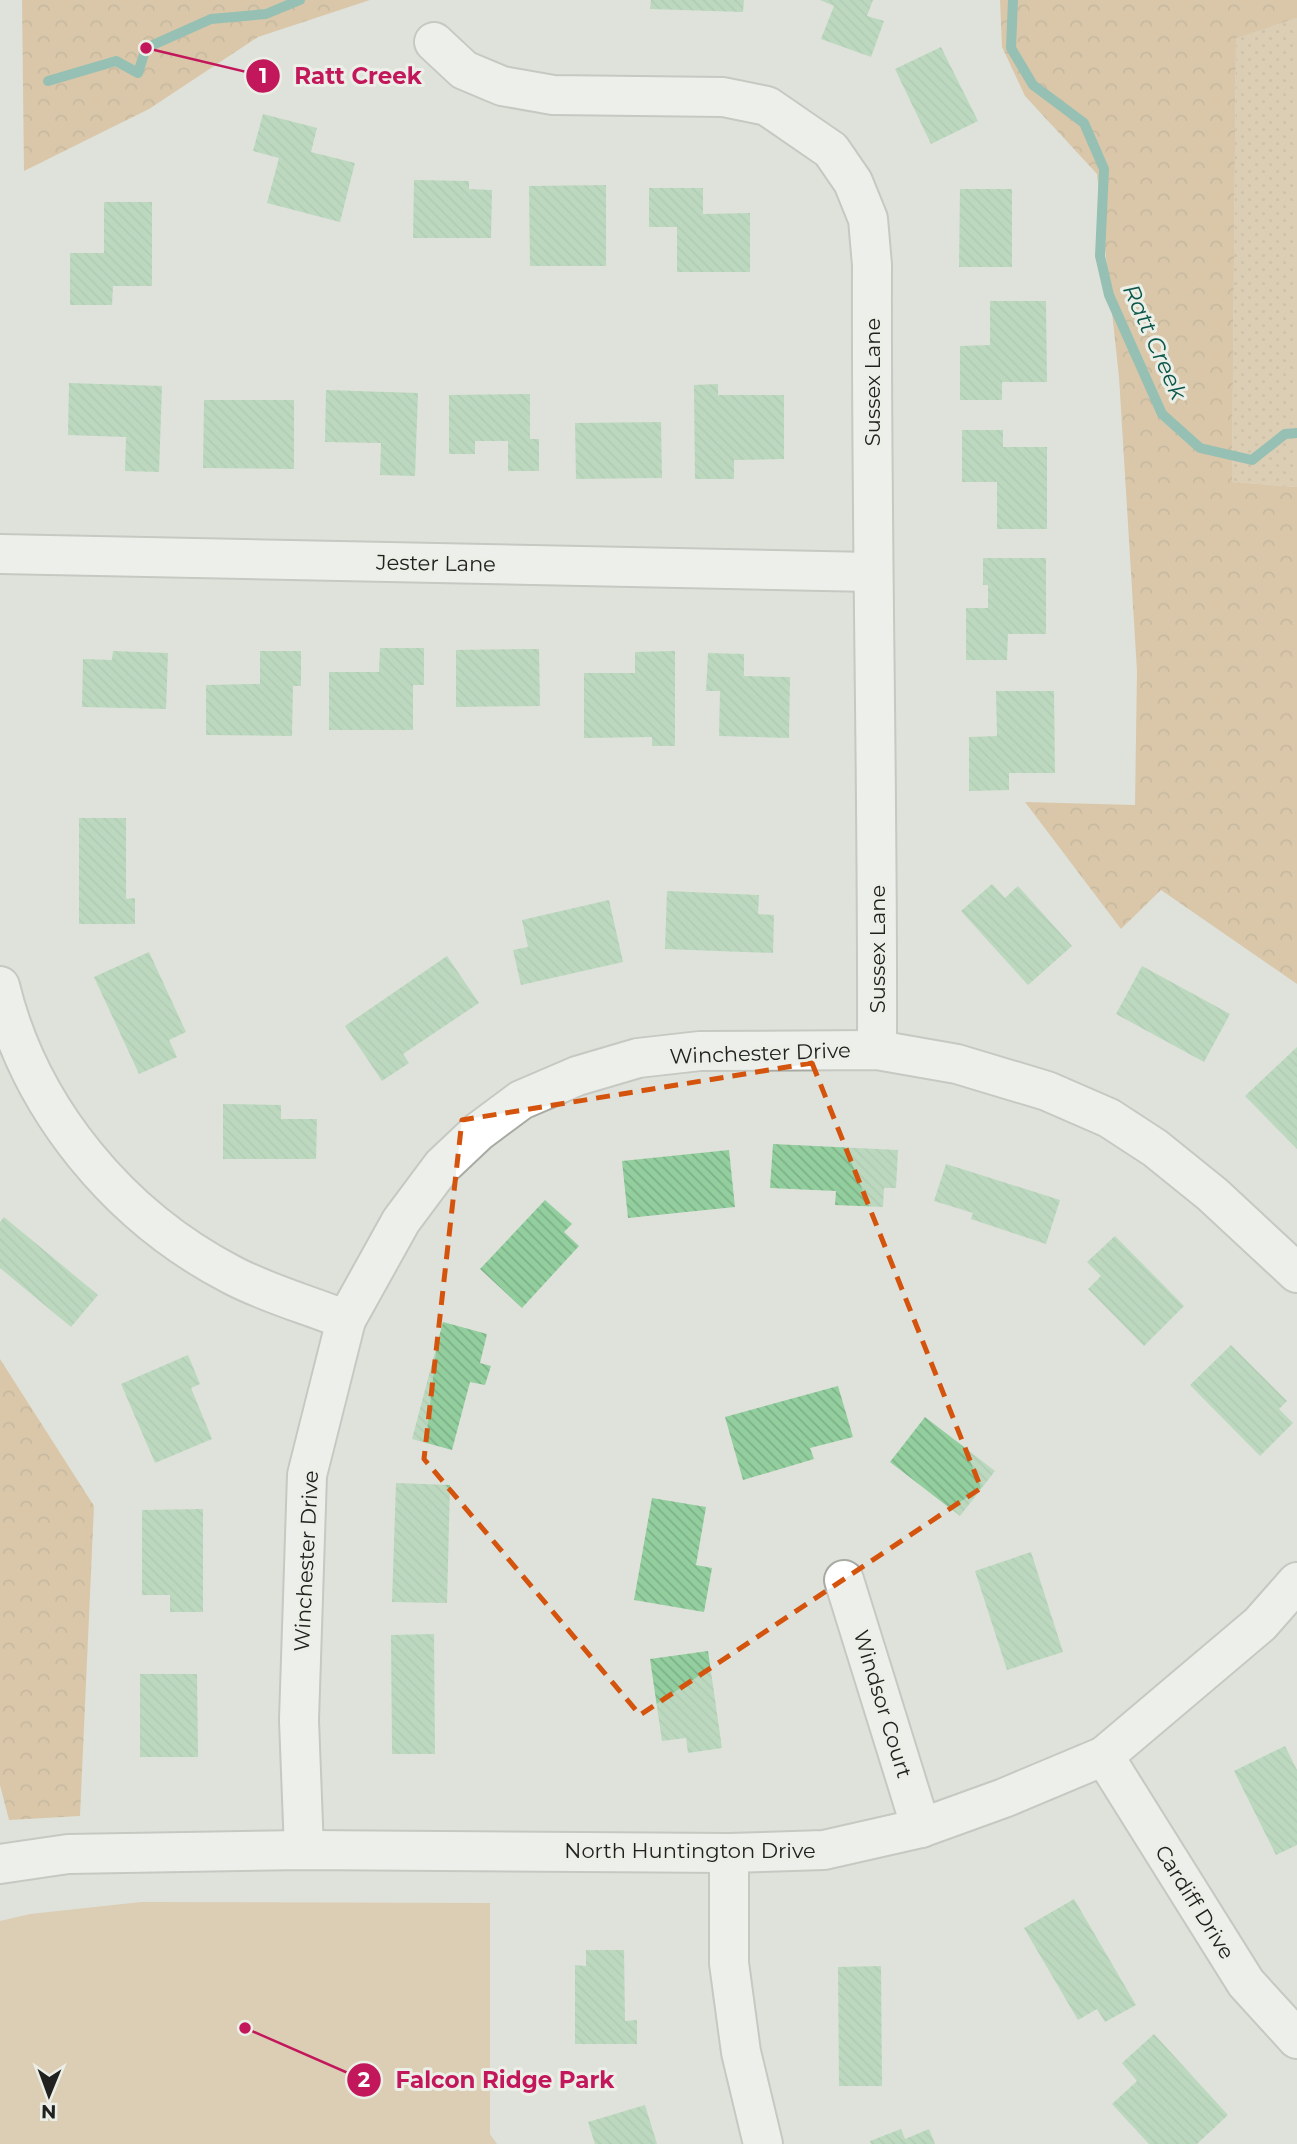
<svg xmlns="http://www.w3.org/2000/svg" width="1297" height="2144" viewBox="0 0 1297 2144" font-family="Montserrat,sans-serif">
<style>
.grass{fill:url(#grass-dots)}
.forest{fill:url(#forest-crowns)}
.park{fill:#dab586}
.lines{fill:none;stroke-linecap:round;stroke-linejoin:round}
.stream{stroke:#3e9884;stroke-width:10}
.building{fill:url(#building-back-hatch)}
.minor-casing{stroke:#a8aba4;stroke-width:42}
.minor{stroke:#fff;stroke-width:38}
.marked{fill:none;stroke:#d4540e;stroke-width:5;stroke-dasharray:14 9;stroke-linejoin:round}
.labels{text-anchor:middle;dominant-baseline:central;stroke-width:6;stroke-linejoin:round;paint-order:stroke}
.street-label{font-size:21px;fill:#21221f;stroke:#ecefe7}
.water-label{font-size:23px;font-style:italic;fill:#0b5749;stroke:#ecefe7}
.leader{fill:none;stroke:#c2185b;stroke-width:2.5}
.callout-dot{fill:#c2185b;stroke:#ecefe7;stroke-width:2.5}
.mark-label{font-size:21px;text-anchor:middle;font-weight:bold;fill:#fff}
.callout-label{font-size:23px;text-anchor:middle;font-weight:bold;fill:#c2185b;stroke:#ecefe7;stroke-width:6;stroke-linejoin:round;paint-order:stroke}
</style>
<defs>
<pattern id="grass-dots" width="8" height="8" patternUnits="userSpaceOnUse" patternTransform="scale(1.75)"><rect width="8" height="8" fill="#dab586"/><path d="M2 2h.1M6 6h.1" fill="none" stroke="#bb9b73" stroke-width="1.8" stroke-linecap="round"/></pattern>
<pattern id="forest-crowns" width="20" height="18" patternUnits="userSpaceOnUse" patternTransform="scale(1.75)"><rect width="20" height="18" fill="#d4a76d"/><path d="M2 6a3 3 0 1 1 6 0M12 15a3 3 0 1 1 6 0" fill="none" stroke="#ac8859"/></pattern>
<pattern id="building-back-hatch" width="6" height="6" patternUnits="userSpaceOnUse" patternTransform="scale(1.75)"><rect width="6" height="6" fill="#92ce9e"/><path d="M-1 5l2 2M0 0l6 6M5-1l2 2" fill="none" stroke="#7eb188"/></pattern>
</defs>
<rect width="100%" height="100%" fill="#dfe2da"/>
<path class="grass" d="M1297 18V487L1232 482 1236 37Z"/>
<g class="forest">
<path d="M22 0H370L258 37 149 109 24 171Z"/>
<path d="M1000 0H1297V18L1236 38 1232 482 1297 487V984L1161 890 1121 929 1025 802 1135 805 1137 671 1119 377 1097 174 1025 96 1002 47Z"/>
<path d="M0 1359 94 1506 80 1816 9 1820 0 1785Z"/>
</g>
<path class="park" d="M141 1902 490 1903V2134L497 2144H0V1921L30 1914Z"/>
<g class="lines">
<g class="stream">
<path d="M1013 0 1011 48 1033 85 1084 123 1104 169 1100 256 1109 295 1162 414 1200 448 1252 460 1285 434 1297 433"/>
<path d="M48 81 116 61 138 73 146 48 211 19 266 14 300 0"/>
</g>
</g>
<g class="building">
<path d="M651 0H744L743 12 650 9Z"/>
<path d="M820 0H873L867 16 884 21 871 57 821 39 834 6Z"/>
<path d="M941 47 978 121 931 144 895 69Z"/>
<path d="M263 114 317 128 311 152 355 163 340 222 267 203 279 158 253 151Z"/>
<path d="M414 180 469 181V189L492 190 491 238H413Z"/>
<path d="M606 185V266H530L529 186Z"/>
<path d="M649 188H703V214L750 213V272H677V227H649Z"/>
<path d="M960 189H1012V267H959Z"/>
<path d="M104 202H152V286H113L112 305H70V253H104Z"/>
<path d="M990 301H1046L1047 382H1002V400H960V346L990 345Z"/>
<path d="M69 383 162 386 159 472 125 471 126 437 68 435Z"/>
<path d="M718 384V395H784V459L734 460V479H695L694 385Z"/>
<path d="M326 390 418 393 415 476 380 475 381 443 325 442Z"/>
<path d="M530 394V439H539V471H508V441H475V454H449V395Z"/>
<path d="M204 400H294V469L203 468Z"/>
<path d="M661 422 662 478 576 479 575 423Z"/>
<path d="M962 430H1003V447H1047V529H997V482H962Z"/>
<path d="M983 558H1046V634H1008L1007 660H966V608H988V585H983Z"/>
<path d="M380 648H424V685H413V730H329V672H379Z"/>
<path d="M539 649 540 706 456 707V650Z"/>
<path d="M113 651 168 653 166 709 82 707 83 659 112 660Z"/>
<path d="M260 651H301V686H293L292 736 206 735V685L260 684Z"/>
<path d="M675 651V746H652V737L584 738V673H635V652Z"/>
<path d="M708 653 744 654V676L790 677 789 738 719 736 720 691H706Z"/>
<path d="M996 691H1054L1055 773H1009V790L969 791V737L997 736Z"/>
<path d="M79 818H126V899L135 898V924H79Z"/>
<path d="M992 884 1005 898 1018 886 1072 946 1028 985 961 911Z"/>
<path d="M667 891 759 895 758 914 774 915 773 953 665 949Z"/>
<path d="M609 900 623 962 521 985 513 950 528 947 522 920Z"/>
<path d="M149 952 186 1032 169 1040 177 1057 139 1074 94 977Z"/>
<path d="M447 956 479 1003 403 1054 409 1063 382 1081 345 1026Z"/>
<path d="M1142 966 1230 1014 1204 1062 1116 1014Z"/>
<path d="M1297 1047V1149L1245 1096Z"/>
<path d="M223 1104 281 1105V1119H317L316 1159H223Z"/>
<path d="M773 1144 898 1150 896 1188H884L883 1207 835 1205 836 1191 770 1188Z"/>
<path d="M729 1150 735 1207 628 1218 622 1161Z"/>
<path d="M946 1164 1060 1200 1046 1244 971 1219 973 1213 934 1201Z"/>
<path d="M545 1200 572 1224 564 1232 579 1246 522 1308 480 1269Z"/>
<path d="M4 1217 98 1295 71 1327 0 1268V1222Z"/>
<path d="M1115 1236 1184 1306 1144 1346 1088 1289 1101 1276 1087 1262Z"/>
<path d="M443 1322 487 1334 480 1363 491 1366 485 1385 470 1382 452 1450 412 1439Z"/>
<path d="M1231 1345 1287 1401 1279 1409 1293 1423 1260 1456 1190 1385Z"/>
<path d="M188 1355 200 1384 191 1388 212 1439 155 1463 121 1384Z"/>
<path d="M838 1386 853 1437 810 1448 814 1459 743 1480 725 1417Z"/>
<path d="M925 1417 995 1471 960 1516 890 1462Z"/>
<path d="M396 1483 450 1485 447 1603 392 1602Z"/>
<path d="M652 1498 706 1507 696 1565 712 1568 704 1612 634 1600Z"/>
<path d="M203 1509V1612H170V1595H142V1510Z"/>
<path d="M1031 1552 1063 1652 1007 1670 975 1571Z"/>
<path d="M434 1634 435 1754H392L391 1635Z"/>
<path d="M708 1651 722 1748 688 1753 686 1738 662 1741 650 1659Z"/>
<path d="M140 1674H197L198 1757H140Z"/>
<path d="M1285 1746 1297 1770V1845L1276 1855 1234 1771Z"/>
<path d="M1074 1899 1136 2005 1105 2022 1097 2009 1078 2020 1024 1928Z"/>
<path d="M586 1950H624L625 2021 637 2020V2044H575V1965L586 1966Z"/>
<path d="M881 1966 882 2086H839L838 1967Z"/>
<path d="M1154 2034 1228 2115 1197 2144H1149L1112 2104 1137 2081 1122 2063Z"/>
<path d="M645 2105 657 2144H595L588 2122Z"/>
<path d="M901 2129 905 2139 929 2129 935 2144H871L870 2141Z"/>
</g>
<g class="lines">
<defs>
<g id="minor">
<path d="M434 42 464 70 502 86 553 95 723 97 767 106 831 150 853 182 868 219 872 265C871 527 878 788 877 1050"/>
<path d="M0 554 871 572"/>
<path d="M0 986C30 1110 120 1217 232 1275 268 1294 309 1305 346 1320"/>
<path d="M844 1580 921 1828"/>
<path d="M1104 1756 1246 1983 1297 2039"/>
<path d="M304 1850 299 1720 307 1475 346 1320 401 1221 442 1166 478 1132 521 1100 577 1076 638 1058 700 1051 877 1050 957 1064 1047 1091 1109 1118 1155 1148 1212 1194 1297 1273"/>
<path d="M729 1853V1963L741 2052 763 2144"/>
<path d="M0 1864 68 1854 304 1850 729 1853 824 1850 921 1828 1004 1798 1104 1756 1260 1624 1297 1582"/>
</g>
</defs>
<use href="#minor" class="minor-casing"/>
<use href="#minor" class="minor"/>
</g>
<path d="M0 0H1297V2144H0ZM812 1063 981 1488 640 1715 424 1459 462 1120Z" fill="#dfe2da" fill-opacity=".55" fill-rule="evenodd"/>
<path class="marked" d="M812 1063 981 1488 640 1715 424 1459 462 1120Z"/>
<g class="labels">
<g class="street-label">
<text transform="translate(872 382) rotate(-90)">Sussex Lane</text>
<text transform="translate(436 563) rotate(1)">Jester Lane</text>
<text transform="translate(877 949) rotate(-90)">Sussex Lane</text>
<text transform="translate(760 1053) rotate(-2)">Winchester Drive</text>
<text transform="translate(306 1561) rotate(-87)">Winchester Drive</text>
<text transform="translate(883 1704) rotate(73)">Windsor Court</text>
<text x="690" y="1850">North Huntington Drive</text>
<text transform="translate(1195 1902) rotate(58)">Cardiff Drive</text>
</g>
<g class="water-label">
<text transform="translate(1155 342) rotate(66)">Ratt Creek</text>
</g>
</g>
<path class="leader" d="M146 48L263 76M245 2028L364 2080"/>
<g class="callout-dot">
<circle cx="146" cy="48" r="7"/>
<circle cx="245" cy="2028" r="7"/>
<circle cx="263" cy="76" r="18"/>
<circle cx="364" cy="2080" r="18"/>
</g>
<g class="mark-label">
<text x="263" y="83">1</text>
<text x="364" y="2087">2</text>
</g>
<g class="callout-label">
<text x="358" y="84">Ratt Creek</text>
<text x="505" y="2088">Falcon Ridge Park</text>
</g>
<g transform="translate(49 2095) rotate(181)" stroke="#ecefe7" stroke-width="5" paint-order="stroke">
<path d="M0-5L12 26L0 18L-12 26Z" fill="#21221f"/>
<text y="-10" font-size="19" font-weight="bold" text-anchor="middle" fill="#21221f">N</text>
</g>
</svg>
